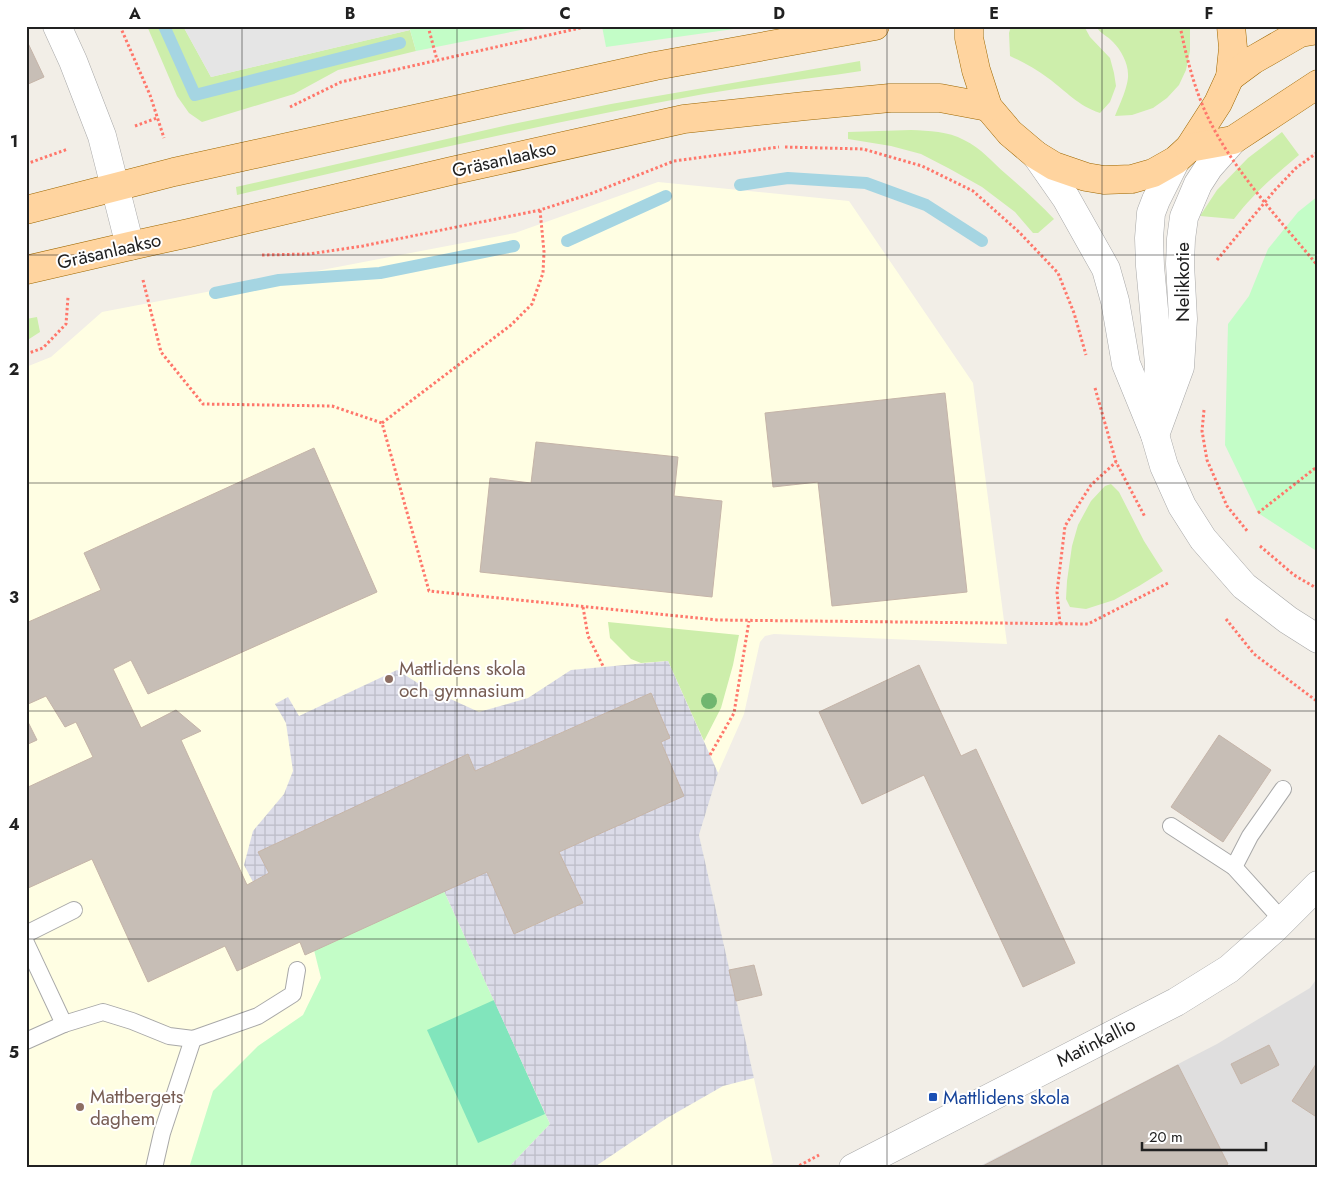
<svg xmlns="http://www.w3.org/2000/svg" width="1344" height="1194" viewBox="0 0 1344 1194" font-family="Jost,sans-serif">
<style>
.residential{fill:#dfdede}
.education{fill:#fffee3}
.grass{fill:#cdeeab}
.park{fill:#c3fdc7}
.pitch{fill:#81e5bc}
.parking{fill:#e5e5e5}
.plaza{fill:url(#plaza-grid)}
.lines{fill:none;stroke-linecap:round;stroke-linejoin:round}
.stream{stroke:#a5d5e2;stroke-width:12}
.building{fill:#c7beb6;stroke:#c5b4a8}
.service-casing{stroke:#a8a8a8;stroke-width:18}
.minor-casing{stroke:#a8a8a8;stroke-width:29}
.primary-casing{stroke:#9e6700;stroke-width:29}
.path{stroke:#ff776b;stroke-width:3;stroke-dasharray:2.5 2.5;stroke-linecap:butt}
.service{stroke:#fff;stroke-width:16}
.minor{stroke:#fff;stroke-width:28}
.primary{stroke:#ffd49f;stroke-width:28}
.path-bridge{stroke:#ff776b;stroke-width:3;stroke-dasharray:2.5 2.5;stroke-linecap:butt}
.tree{fill:#70b66f}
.grid{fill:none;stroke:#212121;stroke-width:1;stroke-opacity:0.55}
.education-dot{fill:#8d6e63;stroke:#fff;stroke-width:2}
.transit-dot{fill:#1a4fb4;stroke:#fff;stroke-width:2}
.labels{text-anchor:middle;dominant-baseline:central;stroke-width:4;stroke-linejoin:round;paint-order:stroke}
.street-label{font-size:19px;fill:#212121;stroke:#fff}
.education-label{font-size:19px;fill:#785e54;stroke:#fff;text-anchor:start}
.transit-label{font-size:19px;fill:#164399;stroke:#fff;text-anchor:start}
.neatline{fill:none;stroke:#212121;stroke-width:2}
.grid-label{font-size:16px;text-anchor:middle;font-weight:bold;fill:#212121}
</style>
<defs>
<pattern id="plaza-grid" width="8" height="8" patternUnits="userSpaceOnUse" patternTransform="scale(1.25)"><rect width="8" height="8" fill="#dbdbe8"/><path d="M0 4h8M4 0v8" fill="none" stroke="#bcbcc7"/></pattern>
</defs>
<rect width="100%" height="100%" fill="#f2eee7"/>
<path class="residential" d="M1318 977V1168H976L1217 1044 1310 988Z"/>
<path class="education" d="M658 182 849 201 973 383 1007 644 774 634 765 636 760 642 744 714 718 773 699 835 773 1163 763 1168H26V367L51 357 102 312 515 233Z"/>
<g class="grass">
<path d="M147 26H183L211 77 410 30 416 51 338 70 294 94 202 122 189 113 177 96Z"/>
<path d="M1011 26H1084L1090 37 1110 58 1114 73 1116 86 1110 102 1100 113C1077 105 1067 92 1048 78 1036 69 1023 62 1010 56L1009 33Z"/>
<path d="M1096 26H1190V51L1186 70 1179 85 1167 98 1153 108 1132 115 1115 116C1119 106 1129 85 1128 74 1128 63 1121 50 1113 42 1108 36 1100 34 1096 26Z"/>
<path d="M860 61 861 71C809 79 756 85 704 94 547 123 392 159 237 195L236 187 508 125 611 104Z"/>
<path d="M911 130C929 131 948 131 964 140 981 148 992 162 1006 174 1023 189 1039 203 1054 219L1038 233H1033L1015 212 982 187 950 169 921 154 891 146 848 139V132Z"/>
<path d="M1282 132 1299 155C1274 176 1254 193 1234 219L1200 216 1217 190 1248 158Z"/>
<path d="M37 317 40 332 26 341V319Z"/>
<path d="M1111 484 1119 492 1144 541 1163 571 1139 586 1114 600 1086 609 1070 607 1066 599 1067 581 1072 546 1078 525 1091 501 1105 486Z"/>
<path d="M608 622 739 635 733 665 721 708 704 741 668 661 641 663 631 659 610 638Z"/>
</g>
<g class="park">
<path d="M409 26H541L416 51Z"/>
<path d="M602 26H755L606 47Z"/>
<path d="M1318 196V552L1258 513 1225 445 1228 324 1249 296 1268 249 1298 212Z"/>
<path d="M444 891 550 1124 508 1168H189L213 1091 258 1046 303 1015 321 978 314 950Z"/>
</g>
<path class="pitch" d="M494 1000 545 1114 478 1143 427 1030Z"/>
<path class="parking" d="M183 26H409L410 30 211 77Z"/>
<path class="plaza" d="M668 661 718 773 699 835 754 1078 723 1086 667 1118 593 1168H508L550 1124 444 891 487 872 515 934 583 903 559 852 683 796 661 742 670 738 651 693 475 771 468 755 258 852 269 873 253 882 244 865 253 831 284 794 293 771 286 723 275 704 288 697 299 716 397 670 424 687 479 712 528 698 571 670Z"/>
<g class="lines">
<g class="stream">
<path d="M164 26 195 95 400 43"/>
<path d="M740 185 788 178 866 183 926 205 982 241"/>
<path d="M567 241 666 196"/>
<path d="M215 293 279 280 380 273 514 246"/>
</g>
</g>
<g class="building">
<path d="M26 39 44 77 26 85Z"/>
<path d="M945 393 967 592 832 606 818 482 773 487 765 413Z"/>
<path d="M536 442 678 457 674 496 722 501 712 597 480 572 490 478 531 483Z"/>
<path d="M314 448 377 592 148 694 131 660 113 669 141 728 176 710 201 731 181 740 247 885 269 873 258 852 468 754 475 771 651 693 670 738 661 742 684 796 559 852 583 903 514 934 487 872 305 955 300 942 237 971 225 946 148 982 92 859 26 889V788L93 757 76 722 65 727 46 696 26 705V623L101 590 84 553Z"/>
<path d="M919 665 961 756 976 749 1075 963 1023 987 924 775 862 804 819 712Z"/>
<path d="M26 718 37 740 26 745Z"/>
<path d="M1219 735 1271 770 1223 842 1171 807Z"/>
<path d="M754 965 762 995 736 1001 729 970Z"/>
<path d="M1269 1045 1279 1065 1241 1084 1231 1064Z"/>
<path d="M1318 1061V1118L1292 1101Z"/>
<path d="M1178 1065 1228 1164 1220 1168H979Z"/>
</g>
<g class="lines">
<defs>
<g id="service">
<path d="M1171 826 1234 867 1283 921"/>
<path d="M1234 867 1250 836 1283 789"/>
<path d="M26 934 74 910"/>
<path d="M26 943 64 1024"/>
<path d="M26 1041 64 1024 103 1012 132 1021 169 1036 193 1039 258 1016 293 994 297 970"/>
<path d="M154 1168 162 1133 193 1039"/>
</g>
<g id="minor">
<path d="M57 26 73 61 102 136 130 246"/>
<path d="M1036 155 1066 198 1106 269 1115 301 1126 364 1155 435 1164 466 1182 506 1203 539 1244 586 1288 620 1318 639"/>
<path d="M1156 409 1159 364 1150 266 1149 238 1151 213 1156 200 1176 160"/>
<path d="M1155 435 1180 367 1183 319 1180 264 1181 239 1184 217 1198 184 1209 167 1233 140"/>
<path d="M853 1168 1176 1002 1229 969 1273 930 1318 885"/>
</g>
<g id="primary">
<path d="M969 26V38L976 70 988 107 1010 133 1036 155 1054 166 1086 177 1104 180 1132 179 1153 173 1176 160 1189 148 1218 103 1230 77 1233 48 1231 26"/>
<path d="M1230 77 1253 60 1300 33 1318 30"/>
<path d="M1189 148 1233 140 1318 84"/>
<path d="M26 210 174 172 655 66 875 26"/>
<path d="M26 270 130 246 189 233 451 171 684 119 805 106 890 98H940L988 107"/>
</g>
</defs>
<use href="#service" class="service-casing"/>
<use href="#minor" class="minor-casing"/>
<use href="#primary" class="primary-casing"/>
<g class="path">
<path d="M120 26 150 95 164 138"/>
<path d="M428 26 437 60"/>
<path d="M290 107 341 82 589 26"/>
<path d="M135 126 157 118"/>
<path d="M785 147 863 149 922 166 973 191 1019 232 1058 273 1074 313 1086 355"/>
<path d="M26 164 68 149"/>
<path d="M262 255 309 254 363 246 540 210 590 194 674 161 779 147"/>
<path d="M1217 260 1275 190 1296 168 1318 152"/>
<path d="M143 280 161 352 203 404 332 406 382 423 429 591 717 620 1088 624 1168 583"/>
<path d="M26 354 43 348 66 324 68 297"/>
<path d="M1095 388 1116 462 1145 517"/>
<path d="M1204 410 1202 431 1207 460 1227 506 1248 532"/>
<path d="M382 423 511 325 532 304 543 273 544 252 540 210"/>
<path d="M1258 513 1314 469 1318 467"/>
<path d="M1260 546 1294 575 1318 589"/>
<path d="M583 607 588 636 603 666"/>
<path d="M1226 619 1254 654 1318 702"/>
<path d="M1060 624 1057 592 1065 526 1091 485 1116 462"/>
<path d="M710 755 734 713 749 621"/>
<path d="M26 1162 28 1168"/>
<path d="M795 1168 819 1155"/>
</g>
<use href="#service" class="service"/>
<use href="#minor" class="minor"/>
<use href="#primary" class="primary"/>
<path class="path-bridge" d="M1180 26C1186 55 1193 84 1205 111 1230 167 1279 219 1318 266"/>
</g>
<circle class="tree" cx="709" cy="701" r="8"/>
<path class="grid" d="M242 26V1168M457 26V1168M672 26V1168M887 26V1168M1102 26V1168M26 255H1318M26 483H1318M26 711H1318M26 939H1318"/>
<g class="education-dot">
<circle cx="389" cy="679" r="5"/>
<circle cx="80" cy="1107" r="5"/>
</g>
<rect class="transit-dot" x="928" y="1092" width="10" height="10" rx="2.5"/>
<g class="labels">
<g class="street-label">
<text transform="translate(504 159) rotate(-13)">Gräsanlaakso</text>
<text transform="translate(109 251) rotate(-13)">Gräsanlaakso</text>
<text transform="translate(1182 282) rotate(-90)">Nelikkotie</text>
<text transform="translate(1096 1042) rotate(-27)">Matinkallio</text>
</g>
<g class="education-label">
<text x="399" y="668">Mattlidens skola<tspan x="399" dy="22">och gymnasium</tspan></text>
<text x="90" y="1096">Mattbergets<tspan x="90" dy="22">daghem</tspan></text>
</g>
<g class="transit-label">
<text x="943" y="1097">Mattlidens skola</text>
</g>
</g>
<rect width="1344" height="1194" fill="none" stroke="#ffffff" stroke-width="55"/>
<path d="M1142 1142v8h124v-8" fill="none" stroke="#212121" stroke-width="2.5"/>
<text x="1149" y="1142" font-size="15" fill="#212121" stroke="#ffffff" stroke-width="4" paint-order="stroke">20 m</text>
<rect x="28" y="28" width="1288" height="1138" class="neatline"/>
<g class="grid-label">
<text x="135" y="19">A</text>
<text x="350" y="19">B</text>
<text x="565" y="19">C</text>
<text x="779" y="19">D</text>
<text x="994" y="19">E</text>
<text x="1209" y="19">F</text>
<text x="14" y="147">1</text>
<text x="14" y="375">2</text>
<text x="14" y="603">3</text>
<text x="14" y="830">4</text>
<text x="14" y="1058">5</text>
</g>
</svg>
